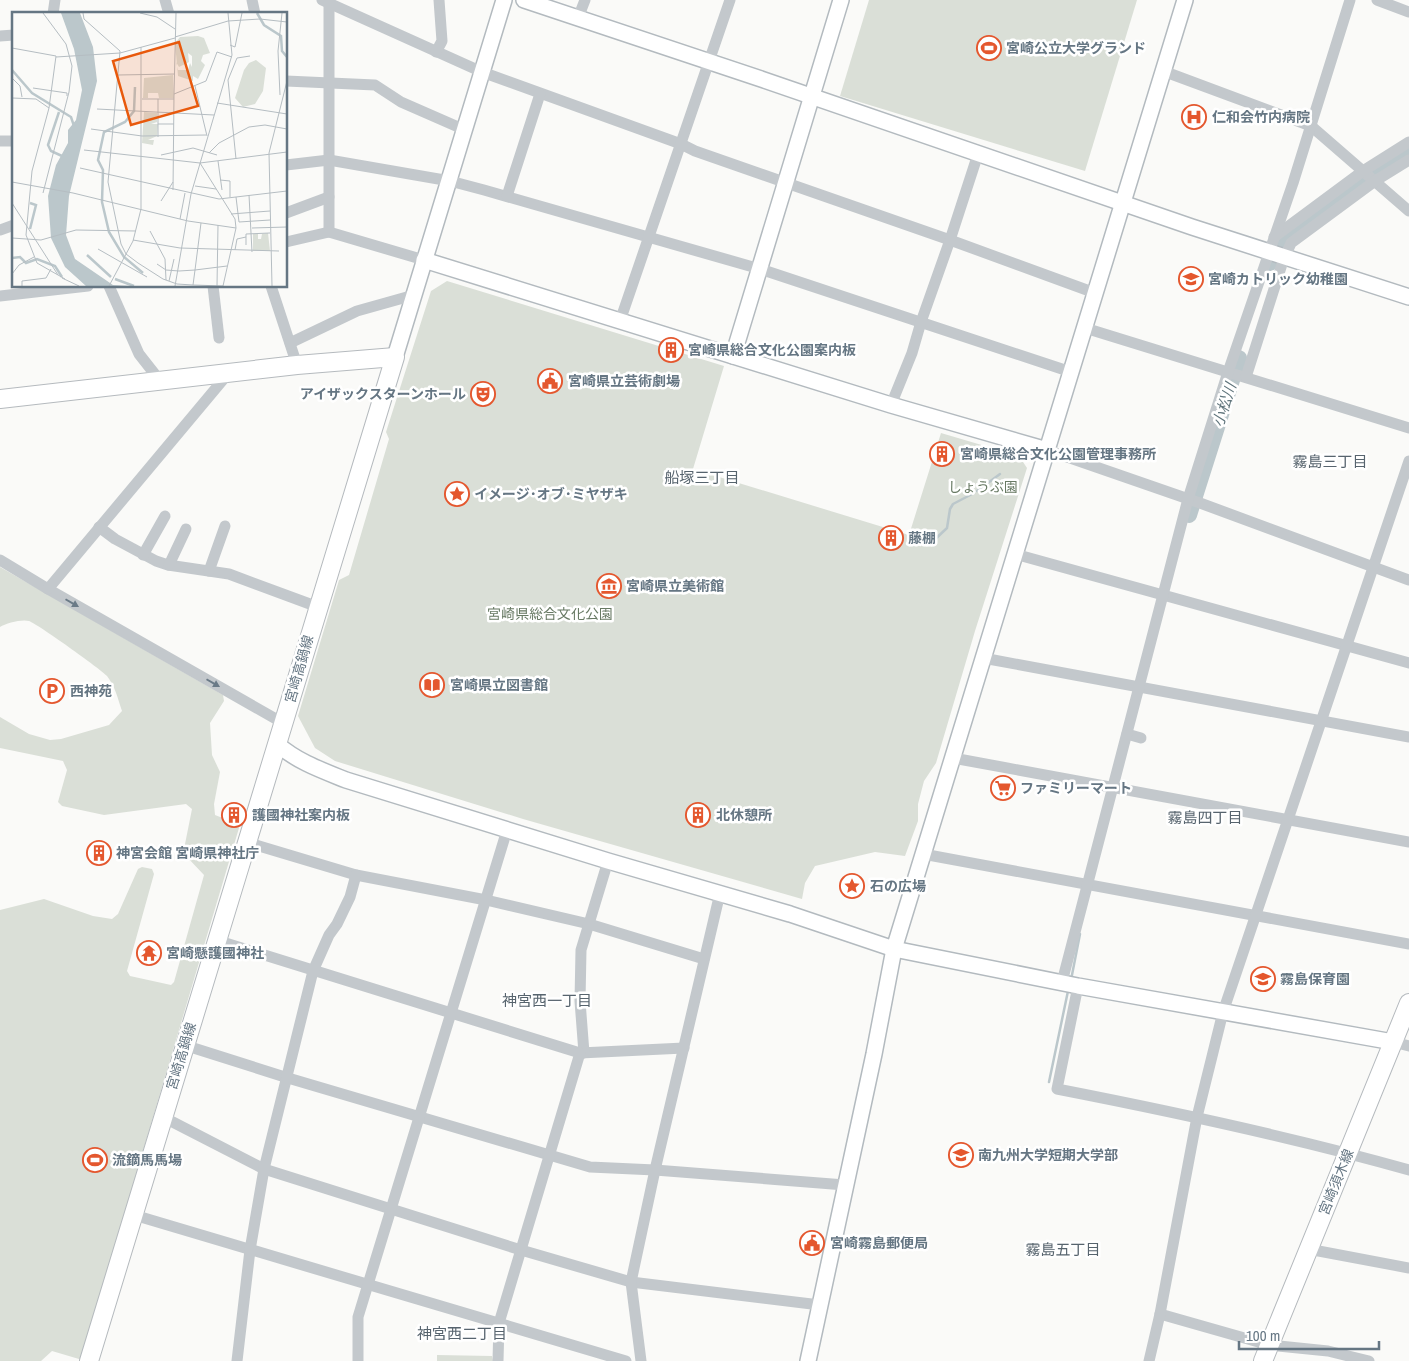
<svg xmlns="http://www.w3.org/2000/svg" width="1409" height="1361" viewBox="0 0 1409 1361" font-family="'Archivo Narrow','Noto Sans JP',sans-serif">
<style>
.green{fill:#dadfd7}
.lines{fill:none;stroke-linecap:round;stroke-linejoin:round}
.stream{stroke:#bbc7cb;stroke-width:2.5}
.river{stroke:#bbc7cb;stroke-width:16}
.secondary-casing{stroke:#b3babf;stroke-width:18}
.primary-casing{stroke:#b5babe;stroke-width:20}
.street{stroke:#c3c8cc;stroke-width:11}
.secondary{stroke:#fff;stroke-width:15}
.primary{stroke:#fff;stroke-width:18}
.oneway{fill:#6a7a87}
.labels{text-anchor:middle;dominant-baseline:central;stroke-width:5;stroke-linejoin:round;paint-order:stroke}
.poi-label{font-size:14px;font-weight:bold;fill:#657683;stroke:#fff;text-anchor:start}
.park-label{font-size:14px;fill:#687a64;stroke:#fff}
.street-label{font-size:14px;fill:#657683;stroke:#fff}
.water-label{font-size:15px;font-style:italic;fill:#60757c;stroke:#fff}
.neighbourhood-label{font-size:15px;fill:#57646e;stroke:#fff}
.inset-river{fill:none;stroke:#bbc7cb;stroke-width:2.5}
.inset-road{fill:none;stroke:#b5bdc2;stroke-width:1}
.view{fill:#e8590c;fill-opacity:0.15;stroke:#e8590c;stroke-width:2.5}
.inset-edge{fill:none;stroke:#657683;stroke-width:2.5}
</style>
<rect width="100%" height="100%" fill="#fafaf8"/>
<g class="green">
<path d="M869 0H1137L1085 171 840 96Z"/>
<path d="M447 281 724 366 693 469 909 535 941 433 1019 456 1027 468 975 631 936 763 924 781 918 804V821L905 856 875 852 815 866 805 883 802 899 523 819 335 761 315 748 298 716 339 580 349 575 389 439 386 432 431 291Z"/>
<path d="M0 567 223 695 224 701 210 723 212 755 220 772 214 804 215 815 238 824 239 828 129 1198 85 1354 79 1359 52 1351 41 1361H0V910L44 899 93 916 112 919 118 914 138 869 142 867 152 869 154 874 127 971 130 976 171 985 174 982 204 875 187 857 184 849 192 809 186 804 104 815 62 806 58 802 67 770 63 761 0 748V717L29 734 50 740 61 739 109 725 122 711C118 699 115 686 107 676 102 670 36 623 29 621 22 619 6 623 0 627Z"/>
<path d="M437 1355 492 1356 493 1361H437Z"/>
</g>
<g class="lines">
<g class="stream">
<path d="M977 491 1000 474"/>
<path d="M929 545 947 528 950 509 953 504 974 493"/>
<path d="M1071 980 1080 934"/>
<path d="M1049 1082 1068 991"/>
</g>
<g class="river">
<path d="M1270 263 1277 244 1299 231 1347 193 1409 148"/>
<path d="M1189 515 1239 358"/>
</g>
<defs>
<g id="secondary">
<path d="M524 0 764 80 1192 227 1409 297"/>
<path d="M424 260 891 405 1047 450"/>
<path d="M733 356 841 0"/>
<path d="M395 357 504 0"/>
<path d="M277 744C298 762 321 770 346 780L608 861 790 914 894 949 1078 986 1393 1042"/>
<path d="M808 1361 874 1054 894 949 1185 0"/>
</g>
<g id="primary">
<path d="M0 399 297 365 395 357 89 1361"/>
<path d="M1263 1361 1409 1003"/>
</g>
</defs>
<use href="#secondary" class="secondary-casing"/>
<use href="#primary" class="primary-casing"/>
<g class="street">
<path d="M165 0 169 14"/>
<path d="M252 0 255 14"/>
<path d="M322 0 482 72 681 144 695 151 950 240 1095 293"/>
<path d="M1377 0 1409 12"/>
<path d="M53 14 55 0"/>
<path d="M578 18 585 0"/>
<path d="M0 36 14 35"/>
<path d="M436 52 442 41 439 0"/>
<path d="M1163 71 1311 126 1409 211"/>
<path d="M286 81 375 85 401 102 465 130"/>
<path d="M0 141H14"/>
<path d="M286 165 329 160 450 181 484 190 760 269 1071 372"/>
<path d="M507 196 540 94"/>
<path d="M286 213 329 197"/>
<path d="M0 230 14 225"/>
<path d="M329 232V0"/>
<path d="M1274 237 1363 171 1409 142"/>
<path d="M286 242 329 232 424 260"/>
<path d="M109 286 139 354 161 382"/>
<path d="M213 286 219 338"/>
<path d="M271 286 297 365"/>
<path d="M0 296 88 286"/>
<path d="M620 321 730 0"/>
<path d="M1085 328 1409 428"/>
<path d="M290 343 357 311 414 295"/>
<path d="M1246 377 1282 264 1291 243 1375 181 1409 160"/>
<path d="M891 405 912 353 921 322 950 240 978 154"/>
<path d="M1047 450 1200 503 1409 580"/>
<path d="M99 527 115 539 156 561 168 565 229 574 318 607"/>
<path d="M1015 554 1409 663"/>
<path d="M143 555 165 516"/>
<path d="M0 560 48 589 283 723"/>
<path d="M169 565 186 529"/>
<path d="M209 571 225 526"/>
<path d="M48 589 227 375"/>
<path d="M983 658 1409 737"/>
<path d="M1127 734 1141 738"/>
<path d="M953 758 1409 842"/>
<path d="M246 842 356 875 486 900 589 924 704 959"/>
<path d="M923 854 1409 944"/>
<path d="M216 940 580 1053 684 1048"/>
<path d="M1062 982 1188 499 1228 372 1293 183 1350 0"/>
<path d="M1078 986 1057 1089C1175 1112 1293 1137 1409 1170"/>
<path d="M1393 1042 1409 1046"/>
<path d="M184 1045 288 1078 590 1167 655 1170 845 1185"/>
<path d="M584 1053 580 1001 581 950 608 861"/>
<path d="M163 1117 264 1169 521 1250 631 1282 820 1305"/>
<path d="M134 1215 626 1361"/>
<path d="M1308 1249 1409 1268"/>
<path d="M1160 1314 1269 1345 1328 1351 1369 1361"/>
<path d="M237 1361 250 1250 264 1169 313 971 329 935 337 924 350 897 356 875"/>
<path d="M358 1361V1317L507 830"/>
<path d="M498 1361 499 1323 580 1053"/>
<path d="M641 1361 631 1282 655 1170 720 893"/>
<path d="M1149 1361 1160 1314 1197 1117 1223 1012 1409 461"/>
</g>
<use href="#secondary" class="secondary"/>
<use href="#primary" class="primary"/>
</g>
<defs><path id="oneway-solid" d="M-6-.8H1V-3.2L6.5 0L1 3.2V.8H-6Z" transform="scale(1.25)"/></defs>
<g class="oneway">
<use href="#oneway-solid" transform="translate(72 603) rotate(30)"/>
<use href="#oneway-solid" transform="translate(213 683) rotate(30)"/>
</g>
<defs>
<symbol id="stadium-ring" viewBox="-11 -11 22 22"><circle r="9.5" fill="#fff" stroke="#e4572e" stroke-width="1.5"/><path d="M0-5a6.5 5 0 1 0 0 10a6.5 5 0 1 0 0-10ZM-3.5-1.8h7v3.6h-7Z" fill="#e4572e"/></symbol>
<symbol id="hospital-ring" viewBox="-11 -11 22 22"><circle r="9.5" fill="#fff" stroke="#e4572e" stroke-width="1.5"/><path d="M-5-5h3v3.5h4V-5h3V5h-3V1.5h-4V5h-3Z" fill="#e4572e"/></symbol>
<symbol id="school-ring" viewBox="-11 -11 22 22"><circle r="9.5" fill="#fff" stroke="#e4572e" stroke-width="1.5"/><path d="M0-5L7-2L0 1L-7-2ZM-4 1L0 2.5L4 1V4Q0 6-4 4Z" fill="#e4572e"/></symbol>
<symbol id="building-ring" viewBox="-11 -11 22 22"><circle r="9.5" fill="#fff" stroke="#e4572e" stroke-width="1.5"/><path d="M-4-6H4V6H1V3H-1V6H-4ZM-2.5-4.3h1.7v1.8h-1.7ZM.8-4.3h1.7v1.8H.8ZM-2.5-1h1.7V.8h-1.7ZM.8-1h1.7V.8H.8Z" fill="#e4572e"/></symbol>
<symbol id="civic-ring" viewBox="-11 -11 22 22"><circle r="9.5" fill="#fff" stroke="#e4572e" stroke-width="1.5"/><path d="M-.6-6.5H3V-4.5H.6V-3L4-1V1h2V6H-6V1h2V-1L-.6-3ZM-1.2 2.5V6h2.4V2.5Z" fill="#e4572e"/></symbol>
<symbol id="theatre-ring" viewBox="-11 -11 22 22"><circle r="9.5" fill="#fff" stroke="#e4572e" stroke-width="1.5"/><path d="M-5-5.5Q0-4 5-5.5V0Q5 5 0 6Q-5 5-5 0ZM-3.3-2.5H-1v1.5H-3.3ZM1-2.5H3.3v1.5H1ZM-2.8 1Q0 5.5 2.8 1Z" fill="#e4572e"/></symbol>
<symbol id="sight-ring" viewBox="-11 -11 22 22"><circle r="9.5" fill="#fff" stroke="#e4572e" stroke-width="1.5"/><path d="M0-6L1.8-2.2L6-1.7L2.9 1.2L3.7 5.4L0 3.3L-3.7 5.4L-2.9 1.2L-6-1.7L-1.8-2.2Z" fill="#e4572e"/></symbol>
<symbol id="museum-ring" viewBox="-11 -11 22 22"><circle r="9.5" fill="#fff" stroke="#e4572e" stroke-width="1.5"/><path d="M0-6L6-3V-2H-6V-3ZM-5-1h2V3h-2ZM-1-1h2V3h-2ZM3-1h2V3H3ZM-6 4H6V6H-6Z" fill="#e4572e"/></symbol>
<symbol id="library-ring" viewBox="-11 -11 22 22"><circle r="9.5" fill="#fff" stroke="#e4572e" stroke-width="1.5"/><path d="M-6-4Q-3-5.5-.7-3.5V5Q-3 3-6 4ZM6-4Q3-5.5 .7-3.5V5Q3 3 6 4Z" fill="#e4572e"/></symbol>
<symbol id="parking-ring" viewBox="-11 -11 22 22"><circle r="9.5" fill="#fff" stroke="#e4572e" stroke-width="1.5"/><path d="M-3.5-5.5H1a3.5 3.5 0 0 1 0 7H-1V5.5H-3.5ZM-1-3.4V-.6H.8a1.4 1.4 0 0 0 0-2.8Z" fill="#e4572e"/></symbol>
<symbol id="supermarket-ring" viewBox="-11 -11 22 22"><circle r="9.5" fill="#fff" stroke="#e4572e" stroke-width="1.5"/><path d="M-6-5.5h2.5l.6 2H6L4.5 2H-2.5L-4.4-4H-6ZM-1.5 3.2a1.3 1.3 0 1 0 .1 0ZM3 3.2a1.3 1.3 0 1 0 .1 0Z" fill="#e4572e"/></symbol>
<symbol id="temple-ring" viewBox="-11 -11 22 22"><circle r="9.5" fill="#fff" stroke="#e4572e" stroke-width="1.5"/><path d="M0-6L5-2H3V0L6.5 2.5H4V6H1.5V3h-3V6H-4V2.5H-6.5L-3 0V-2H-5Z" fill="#e4572e"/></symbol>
<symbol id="university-ring" viewBox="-11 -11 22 22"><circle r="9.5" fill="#fff" stroke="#e4572e" stroke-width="1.5"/><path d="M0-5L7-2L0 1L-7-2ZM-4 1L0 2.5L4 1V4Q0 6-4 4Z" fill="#e4572e"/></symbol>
</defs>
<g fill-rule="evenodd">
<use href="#stadium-ring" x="975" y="34" width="28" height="28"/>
<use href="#hospital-ring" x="1180" y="103" width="28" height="28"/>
<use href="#school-ring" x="1177" y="265" width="28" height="28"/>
<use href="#building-ring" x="657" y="336" width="28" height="28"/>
<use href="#civic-ring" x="536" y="367" width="28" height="28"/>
<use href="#theatre-ring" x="469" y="380" width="28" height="28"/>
<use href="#building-ring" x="928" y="440" width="28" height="28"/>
<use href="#sight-ring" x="443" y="480" width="28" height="28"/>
<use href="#building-ring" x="877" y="524" width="28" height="28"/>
<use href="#museum-ring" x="595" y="572" width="28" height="28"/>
<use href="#library-ring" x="418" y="671" width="28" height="28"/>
<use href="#parking-ring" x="38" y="677" width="28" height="28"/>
<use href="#supermarket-ring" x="989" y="774" width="28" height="28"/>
<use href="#building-ring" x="220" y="801" width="28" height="28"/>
<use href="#building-ring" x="684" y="801" width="28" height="28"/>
<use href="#building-ring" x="85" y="839" width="28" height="28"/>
<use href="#sight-ring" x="838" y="872" width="28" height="28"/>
<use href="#temple-ring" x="135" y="939" width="28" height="28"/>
<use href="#school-ring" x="1249" y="965" width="28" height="28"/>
<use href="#university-ring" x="947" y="1141" width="28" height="28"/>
<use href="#stadium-ring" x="81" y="1146" width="28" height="28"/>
<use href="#civic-ring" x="798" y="1229" width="28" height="28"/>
</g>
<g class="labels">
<g class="poi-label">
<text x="1006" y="48">宮崎公立大学グランド</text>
<text x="1212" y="117">仁和会竹内病院</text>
<text x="1208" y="279">宮崎カトリック幼稚園</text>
<text x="688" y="350">宮崎県総合文化公園案内板</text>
<text x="568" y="381">宮崎県立芸術劇場</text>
<text x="466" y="394" text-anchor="end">アイザックスターンホール</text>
<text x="960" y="454">宮崎県総合文化公園管理事務所</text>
<text x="474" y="494">イメージ･オブ･ミヤザキ</text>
<text x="908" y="538">藤棚</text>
<text x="626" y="586">宮崎県立美術館</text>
<text x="450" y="685">宮崎県立図書館</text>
<text x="70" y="691">西神苑</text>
<text x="1020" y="788">ファミリーマート</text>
<text x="252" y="815">護國神社案内板</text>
<text x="716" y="815">北休憩所</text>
<text x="116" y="853">神宮会館 宮崎県神社庁</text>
<text x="870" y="886">石の広場</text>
<text x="166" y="953">宮崎懸護國神社</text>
<text x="1280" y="979">霧島保育園</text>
<text x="978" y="1155">南九州大学短期大学部</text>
<text x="112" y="1160">流鏑馬馬場</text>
<text x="830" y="1243">宮崎霧島郵便局</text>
</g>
<g class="park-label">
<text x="983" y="487">しょうぶ園</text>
<text x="550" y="614">宮崎県総合文化公園</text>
</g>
<g class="street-label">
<text transform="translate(299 669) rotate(-74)">宮崎高鍋線</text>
<text transform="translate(181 1056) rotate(-73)">宮崎高鍋線</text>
<text transform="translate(1336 1182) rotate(-68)">宮崎須木線</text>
</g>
<g class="water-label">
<text transform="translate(1224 405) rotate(-72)">小松川</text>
</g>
<g class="neighbourhood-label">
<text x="1330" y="461">霧島三丁目</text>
<text x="702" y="477">船塚三丁目</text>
<text x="1205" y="817">霧島四丁目</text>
<text x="547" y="1000">神宮西一丁目</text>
<text x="1063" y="1249">霧島五丁目</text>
<text x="462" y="1333">神宮西二丁目</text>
</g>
</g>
<g transform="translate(12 12)">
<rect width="275" height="275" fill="#fafaf8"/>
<path d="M186 24 192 26 198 41 191 43 189 49 193 53 186 67 181 64V69L166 64 163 31 168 25ZM176 41 180 44V55L178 51 176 58H166L164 50 167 55 177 50ZM244 48 254 56 251 79 243 92 231 95 223 86 232 58 237 51ZM161 63 162 86H147L146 81H136V86H131L132 66ZM132 100 145 101V110L139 112H146L145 124 136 128H142L141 133 130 131ZM256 221 258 239H241V222H246V227H249L250 222Z" fill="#dadfd7" fill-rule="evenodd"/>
<path d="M49 1H68L81 35 85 69 57 184 54 223 63 247 101 273 118 274H74L53 255 39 226 36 184 44 153 56 131V118L64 108 70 78 62 37Z" fill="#bbc7cb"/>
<path class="inset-river" d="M245 1 252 13 269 24 270 39 275 45M0 58 20 81 59 105 62 114M123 75 122 99 113 110 92 120 86 148 91 158 90 190 97 220 112 245 131 261M47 100 36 133 39 139 50 144M18 217 24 193 18 191M75 243 99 265M0 246 8 245 14 251 25 247 43 254 50 265M103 267 122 274"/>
<path class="inset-road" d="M71 1 72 7 108 39 96 170 109 232 114 242 126 251 151 267 165 272M128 1 145 5 163 17M164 1 162 82 194 69 205 40 220 45M163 25 216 9 248 7 275 10M218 33 223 35 230 1M129 35V197M0 36 44 44 37 96 20 159 14 223 25 251 53 267M108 41 163 26M44 45 108 41M106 63 163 62M0 66 8 74 10 85M183 74 195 124M21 76 55 81V84M268 83 266 39 270 1M0 86 24 87 37 96M130 87H162M205 91 275 102M85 97 202 103M146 112H162M79 117 130 124 194 123M146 125V87M72 138 188 151 275 140M197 141 207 131 237 115 253 113 275 117M149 143 181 136 205 143M224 147 216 68 225 46 238 44M206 149 210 178M188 151 223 207 224 216M68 156 207 187 275 179M208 168 218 169V185M0 170 61 181 176 209M183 174 204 177M161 178 162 82M31 181 57 80 60 54 54 32 31 1M237 183 240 240M224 185 227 210 258 208M149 189 161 170M0 191 46 263M219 202 258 199M168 207 173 181M176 209 224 216 211 274M189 211 183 258 215 254M240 216 275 215M138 219 153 247 154 268M0 226 29 228 64 218 124 219M121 228 168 236 267 239M234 233V222L258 221M86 237 135 265M223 238 225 227 234 225M145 252 154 258 167 259M167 259 183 258 181 273M0 262 7 253 22 245M50 266 67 274M157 269 162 247M165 272 181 273M181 273 211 274M10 274V269L34 266 39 257M97 274 121 229 129 197M163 274 179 182 220 43 216 1M205 274 206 213M260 274 257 141 275 69"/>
<path class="view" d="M167 30 186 94 119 113 101 49Z"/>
<rect width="275" height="275" class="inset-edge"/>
</g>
<path d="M1239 1341v8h140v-8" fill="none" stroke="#657683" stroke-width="2.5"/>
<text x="1246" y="1341" font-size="15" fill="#657683" stroke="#ffffff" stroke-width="4" paint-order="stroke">100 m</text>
</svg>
